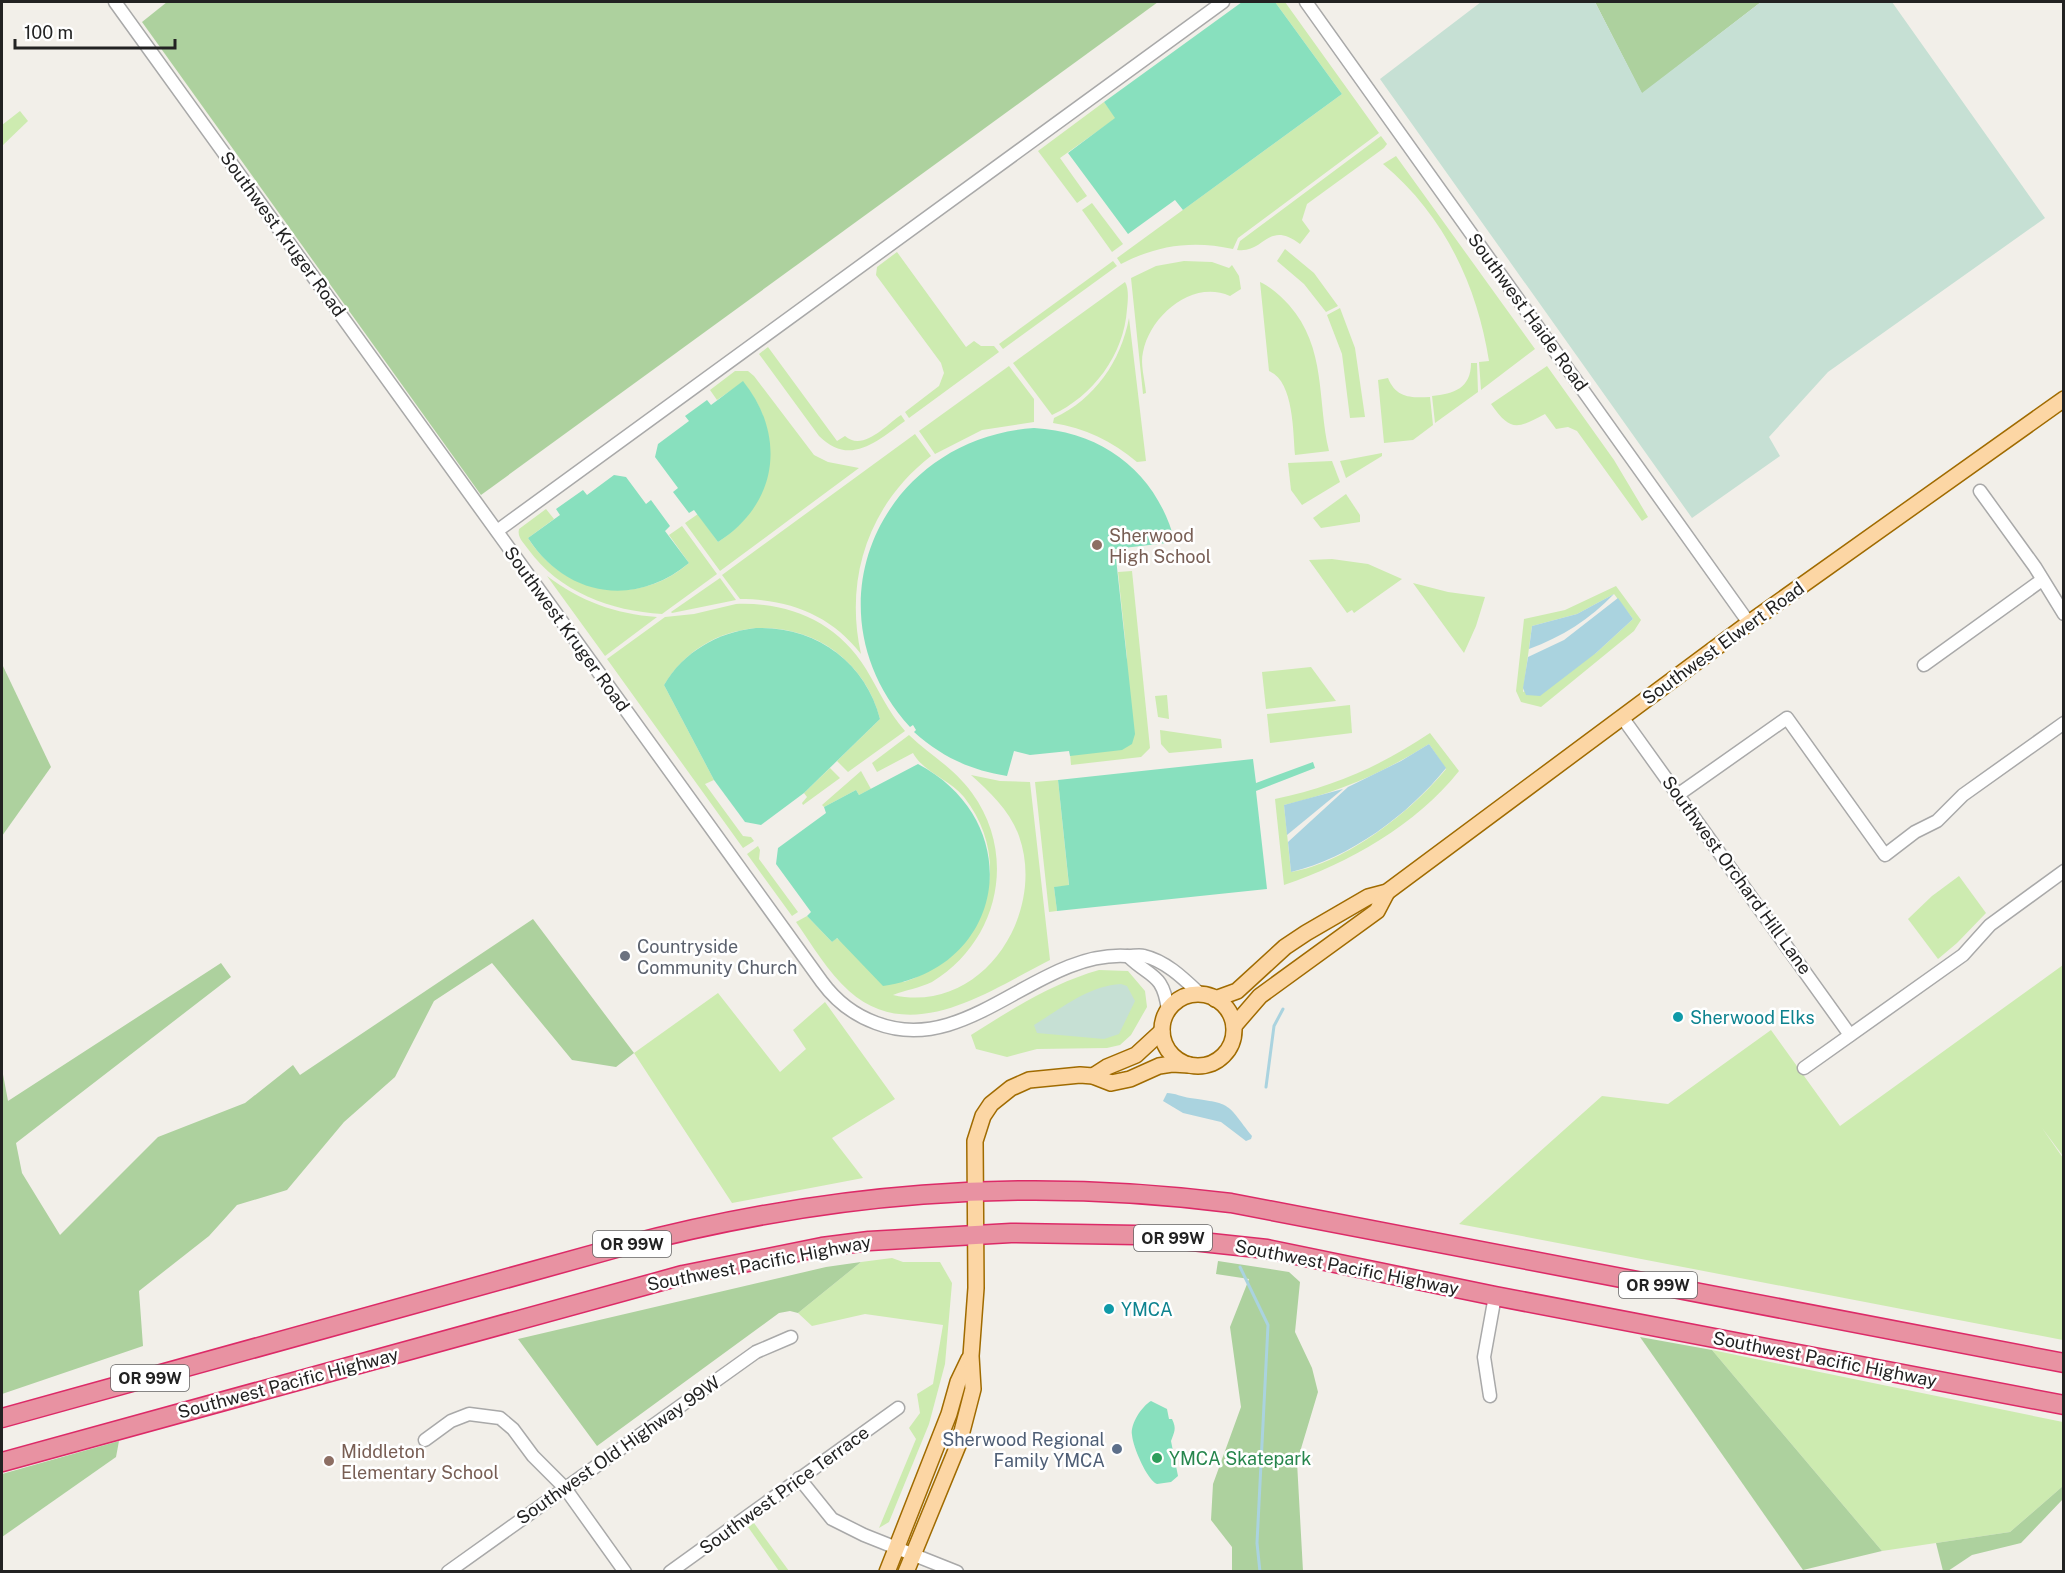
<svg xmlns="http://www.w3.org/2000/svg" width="2065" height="1573" viewBox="0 0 2065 1573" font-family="'Public Sans',sans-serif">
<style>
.grass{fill:#cdebb0;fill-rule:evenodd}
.forest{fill:#add19e}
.wetland{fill:#c6e0d4}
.pitch{fill:#88e0be}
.water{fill:#aad3df}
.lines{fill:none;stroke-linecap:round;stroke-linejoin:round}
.stream{stroke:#aad3df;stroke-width:3}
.minor-casing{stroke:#a9a9a9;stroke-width:15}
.major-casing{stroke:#a06b00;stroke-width:18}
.highway-casing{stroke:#dc2a67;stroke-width:21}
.minor{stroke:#fff;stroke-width:12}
.major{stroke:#fcd6a4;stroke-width:15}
.highway{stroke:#e892a2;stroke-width:18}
.education-dot{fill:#8d6e63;stroke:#fff;stroke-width:2}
.worship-dot{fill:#6b7280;stroke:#fff;stroke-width:2}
.culture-dot{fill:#0f9aa8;stroke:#fff;stroke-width:2}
.service-dot{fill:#5c6f8a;stroke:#fff;stroke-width:2}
.leisure-dot{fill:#2e9e5b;stroke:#fff;stroke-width:2}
.labels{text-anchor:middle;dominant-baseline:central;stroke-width:5;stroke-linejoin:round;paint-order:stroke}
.shield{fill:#fff;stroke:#646464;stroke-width:1.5}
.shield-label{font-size:16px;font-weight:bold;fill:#222}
.street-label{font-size:18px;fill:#222;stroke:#fff}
.education-label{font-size:18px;fill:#785e54;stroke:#fff;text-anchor:start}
.worship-label{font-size:18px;fill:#5b616d;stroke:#fff;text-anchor:start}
.culture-label{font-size:18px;fill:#0d838f;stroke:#fff;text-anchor:start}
.service-label{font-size:18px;fill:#4e5e75;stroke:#fff;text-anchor:end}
.leisure-label{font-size:18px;fill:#27864d;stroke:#fff;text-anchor:start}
</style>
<rect width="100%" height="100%" fill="#f2efe9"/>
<g class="grass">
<path d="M1275 2H1285L1379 133 1238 238 1233 249C1193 240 1157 245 1121 264L1117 258 1342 94Z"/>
<path d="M1104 102 1116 118 1060 158 1087 196 1077 203 1038 151Z"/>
<path d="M20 111 28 121 2 146V125Z"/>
<path d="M1381 136 1387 144 1384 148 1307 204 1302 220 1310 231 1300 244C1267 219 1265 254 1237 250L1240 241Z"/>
<path d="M1396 156 1535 349 1481 390 1479 362 1489 361C1477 284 1443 214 1383 164Z"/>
<path d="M1092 203 1123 244 1112 252 1082 210Z"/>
<path d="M1285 249 1314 273 1338 306 1326 312 1304 284 1277 261Z"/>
<path d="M897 252 966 347 974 341 981 346H994L999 352 909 418 905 412 939 386 944 373 941 363 876 275 877 267Z"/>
<path d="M1113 261 1117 266 1003 349 999 344Z"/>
<path d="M1184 261 1212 262 1229 268 1232 265 1239 276 1241 289 1230 296C1192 279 1150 316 1143 352 1140 364 1145 380 1146 393L1143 394 1131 278 1156 266Z"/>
<path d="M1125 282C1129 288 1128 300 1127 309 1124 355 1093 396 1052 415L1013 363Z"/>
<path d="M1260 282C1271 287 1281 296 1289 305 1327 348 1317 401 1329 451L1295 455C1293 432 1294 381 1269 371Z"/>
<path d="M1340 308 1355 348 1365 417 1350 418 1342 354 1327 315Z"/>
<path d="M1129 318 1146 461 1137 462C1112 441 1085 428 1053 423L1054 418C1095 399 1121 361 1129 318Z"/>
<path d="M768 347 837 441 845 436C863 452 886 425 901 415L905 421C877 441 850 467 819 436L759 354Z"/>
<path d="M1471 363H1477L1478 392 1435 423 1432 396C1454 394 1471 388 1471 363Z"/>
<path d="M1009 366 1034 399V422L982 430 935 454 919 431Z"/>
<path d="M1547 366 1614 460 1648 517 1642 521 1577 431 1568 427 1556 429 1545 414C1518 428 1511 433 1491 404Z"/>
<path d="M735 371H748L754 376 814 455 828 462 859 468 720 571 685 523 698 514 718 542C776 505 786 434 743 382L717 400 710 390Z"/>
<path d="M1388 378C1396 398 1411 398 1430 397L1433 425 1413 440 1384 443 1378 380Z"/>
<path d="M915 434 931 456C869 504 844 578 861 654 831 615 789 599 740 599L722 575Z"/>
<path d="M1382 453V456L1346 478 1340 461Z"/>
<path d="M1332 461 1340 482 1302 505 1291 490 1288 463Z"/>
<path d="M1346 494 1360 515V522L1321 528 1313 518Z"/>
<path d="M546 509 554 519 528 538C564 595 637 608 689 563L669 535 682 526 717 574 662 614C611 611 559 592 528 549 523 542 517 537 519 529Z"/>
<path d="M1332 559 1368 564 1402 579 1354 613 1352 610 1347 613 1309 560Z"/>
<path d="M1132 571 1150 748 1141 757 1071 765 1070 753 1127 658 1118 572Z"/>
<path d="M547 576C580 601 615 614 657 617L605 656Z"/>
<path d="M720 578 736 600 672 613 671 612Z"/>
<path d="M1413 583 1448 592 1485 597 1476 626 1464 653Z"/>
<path d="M1616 586 1641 620 1634 631 1541 707 1521 702 1516 691 1524 619 1565 610ZM1614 594 1633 619 1596 653 1523 692 1532 626 1577 614Z"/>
<path d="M736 604C790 602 837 622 866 669 880 692 887 710 905 731L848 772 837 761 880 719C854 617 720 594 664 685L714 780 705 784 743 836 751 837 754 841 743 848 607 659 665 617 694 614Z"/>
<path d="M1311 667 1336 701 1266 709 1262 672Z"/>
<path d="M1167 695 1169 719 1158 717 1155 696Z"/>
<path d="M1350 705 1352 733 1270 743 1267 714Z"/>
<path d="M1160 730 1221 739 1222 748 1169 753 1161 744Z"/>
<path d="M1430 733 1459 771C1416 825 1349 863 1284 885L1275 799C1333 787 1381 766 1430 733ZM1429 744 1446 769C1412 811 1346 863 1291 872L1284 805C1337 793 1383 773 1429 744Z"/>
<path d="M909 735C931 756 954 768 972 793 1018 856 998 942 932 982 920 988 905 990 893 995 981 1015 1047 915 1019 836 1010 811 990 792 971 775L1000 781 1030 782 1050 960C990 990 912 1047 849 991 828 972 812 945 796 922L807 916 832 942 836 938 904 982C983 955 1018 866 964 797 949 779 923 772 913 753L877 772 872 763Z"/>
<path d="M830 768 840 778 803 805 802 803 807 797 804 793Z"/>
<path d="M861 771 871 789 859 795 856 790 824 807 822 805Z"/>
<path d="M1058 780 1069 886 1054 887 1057 911 1049 912 1035 782Z"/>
<path d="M758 846 760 850 759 859 798 912 792 916 747 854Z"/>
<path d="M1959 876 1986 913 1957 943 1938 959 1908 919 1932 896Z"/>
<path d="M2063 965V1156L2042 1128 2063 1158V1340L1459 1224 1602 1096 1668 1104 1771 1030 1840 1126Z"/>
<path d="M1099 970 1128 971 1145 991 1147 1007 1131 1035 1120 1045 1107 1048 1037 1049 1007 1057 976 1049 971 1035C1012 1009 1053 983 1099 970Z"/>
<path d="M718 993 780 1072 806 1049 793 1030 825 1002 895 1099 832 1138 863 1178 732 1203 634 1053Z"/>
<path d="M892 1258 903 1262H940L952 1283 945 1364 929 1424 889 1522 879 1528 916 1439 909 1428 920 1413 917 1394 933 1384 943 1325 865 1314 812 1326 798 1313 861 1262Z"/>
<path d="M1712 1350 2063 1422V1486L2010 1532 1882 1551Z"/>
<path d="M754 1523 789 1571H779L748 1527Z"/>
</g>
<g class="forest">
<path d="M167 2H1158L481 495 142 22Z"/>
<path d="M1595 2H1761L1642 94Z"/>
<path d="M2 664 51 767 2 836Z"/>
<path d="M533 919 634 1053 616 1067 572 1060 492 963 434 1001 395 1077 344 1122 287 1190 237 1205 209 1236 139 1291 143 1346 2 1394V1069L8 1101 221 963 231 977 16 1143 22 1173 60 1235 158 1137 245 1103 293 1065 300 1075Z"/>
<path d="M1218 1261 1289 1272 1300 1282 1295 1332 1312 1368 1318 1392 1297 1462 1303 1571H1232V1547L1211 1520 1213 1484 1241 1407 1230 1327 1249 1279 1216 1274Z"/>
<path d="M861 1262 798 1313 790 1311 779 1313 597 1446 518 1339 826 1267Z"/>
<path d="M1640 1337 1712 1350 1882 1551 1803 1570Z"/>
<path d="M119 1441 116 1457 2 1537V1474Z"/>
<path d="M2063 1486V1499L2021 1543 1972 1555 1948 1571H1943L1936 1543 2010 1532Z"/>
</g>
<g class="wetland">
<path d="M1481 2H1595L1642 93 1761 2H1892L2045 218 1828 372 1769 437 1780 456 1692 518 1380 79Z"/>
<path d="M1121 984 1127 986 1135 1001 1119 1034 1104 1039 1037 1033 1034 1025C1062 1008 1088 986 1121 984Z"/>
</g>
<g class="pitch">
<path d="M1242 2H1275L1342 94 1183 210 1175 200 1128 234 1068 153 1115 118 1104 102Z"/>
<path d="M743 381C787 436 778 504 718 542L694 510 689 513 673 492 678 488 655 457 658 444 689 421 685 416 707 400 711 405Z"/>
<path d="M1034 428C1104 432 1157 473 1175 542L1115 549 1135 734 1132 744 1122 750 1070 756 1069 751 1030 755 1014 751 1007 776C970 770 942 757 914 732L916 730 913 725 910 727C804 610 880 439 1034 428Z"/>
<path d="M614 475 626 477 646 504 651 500 670 526 665 531 689 563C635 608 566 597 528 538L560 515 556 509 583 490 587 495Z"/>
<path d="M756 628C815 626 865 661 880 719L804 793 761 825 745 822 714 780 664 685C683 652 718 632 756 628Z"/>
<path d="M1253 759 1256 783 1313 762 1315 768 1256 791 1267 889 1057 911 1054 887 1069 885 1058 780Z"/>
<path d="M918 764C1028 822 1008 969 883 986L837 938 832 942 807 916 811 912 776 864 778 848 826 813 824 807 856 790 859 795Z"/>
<path d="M1151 1401 1167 1409 1169 1419H1172C1177 1429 1174 1432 1171 1441L1178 1476 1171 1482 1157 1484C1147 1480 1133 1447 1132 1435 1130 1424 1142 1406 1151 1401Z"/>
</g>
<g class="water">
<path d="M1614 594C1590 619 1562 637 1529 649L1532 626 1577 614Z"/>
<path d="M1618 598 1633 619 1596 653 1540 696 1526 695 1523 688 1528 657 1564 640Z"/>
<path d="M1429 744 1446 768C1408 815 1350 858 1291 872L1288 842 1348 787 1401 761Z"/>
<path d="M1343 789 1287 835 1284 805Z"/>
<path d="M1167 1093C1175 1093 1182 1097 1190 1098 1233 1104 1226 1103 1252 1136L1251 1139 1246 1141 1221 1122 1183 1113 1163 1101Z"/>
</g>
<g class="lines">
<g class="stream">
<path d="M1266 1087 1274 1026 1283 1009"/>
<path d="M1240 1267 1268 1325 1257 1543 1260 1572"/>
</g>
<defs>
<g id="minor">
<path d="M115 2 822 982C836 1001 854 1015 876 1023 967 1058 1037 951 1126 956 1132 957 1138 954 1144 956 1166 961 1184 979 1200 994"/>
<path d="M1306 2 1749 623"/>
<path d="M1980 491 2035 567 2064 614"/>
<path d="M497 531 1223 2"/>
<path d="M1924 665 2042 580"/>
<path d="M1622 717 1850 1035"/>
<path d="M1679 794 1787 718 1885 855 1915 832 1937 821 1963 795 2064 723"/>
<path d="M1128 956C1150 978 1163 972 1168 1010"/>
<path d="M1804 1068 1963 955 1990 925 2064 871"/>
<path d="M1490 1396 1484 1357 1495 1296"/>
<path d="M425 1440 451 1421 469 1414 500 1418 513 1429 533 1456 565 1488 625 1572"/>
<path d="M799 1478 832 1519 864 1535 957 1572"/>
<path d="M448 1572 756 1352 791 1337"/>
<path d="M670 1572 898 1408"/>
</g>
<g id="major">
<circle cx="1198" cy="1030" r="36"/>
<path d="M1215 999 1237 991 1285 947 1306 933 1368 897 1387 892 1749 623 2064 399"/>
<path d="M1234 1026 1260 996 1377 911 1387 892"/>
<path d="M1093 1076 1107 1067 1136 1055 1162 1031"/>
<path d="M887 1572 949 1414 958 1382 969 1359"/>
<path d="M906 1572 959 1443 973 1389 971 1356 976 1288 975 1141 983 1116 991 1104 1011 1088 1029 1080 1080 1075 1093 1076 1111 1083 1130 1079 1159 1066 1172 1064 1189 1065"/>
</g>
<g id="highway">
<path d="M2 1418 620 1247C824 1193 1020 1176 1231 1203L2064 1363"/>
<path d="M2 1462 683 1275 822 1247 869 1241 1011 1233 1136 1235 1267 1249 1495 1296 2064 1405"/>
</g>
</defs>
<use href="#minor" class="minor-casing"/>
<use href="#major" class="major-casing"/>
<use href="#highway" class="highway-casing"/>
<use href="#minor" class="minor"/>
<use href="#major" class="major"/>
<use href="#highway" class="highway"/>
</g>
<g class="education-dot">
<circle cx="1097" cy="545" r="6"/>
<circle cx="329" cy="1461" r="6"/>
</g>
<circle class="worship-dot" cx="625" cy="956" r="6"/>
<g class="culture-dot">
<circle cx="1678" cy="1017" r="6"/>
<circle cx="1109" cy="1309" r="6"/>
</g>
<circle class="service-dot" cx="1117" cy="1449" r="6"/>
<circle class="leisure-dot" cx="1157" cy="1458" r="6"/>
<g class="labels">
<g class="shield">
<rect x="1134" y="1225" width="78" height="26" rx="4.5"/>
<rect x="593" y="1231" width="78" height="26" rx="4.5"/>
<rect x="1619" y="1272" width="78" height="26" rx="4.5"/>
<rect x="111" y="1365" width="78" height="26" rx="4.5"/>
</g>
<g class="shield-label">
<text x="1173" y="1238">OR 99W</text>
<text x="632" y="1244">OR 99W</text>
<text x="1658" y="1285">OR 99W</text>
<text x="150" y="1378">OR 99W</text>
</g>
<g class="street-label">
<text transform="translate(283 234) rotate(54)">Southwest Kruger Road</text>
<text transform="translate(1528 312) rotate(54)">Southwest Haide Road</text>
<text transform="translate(567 629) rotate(54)">Southwest Kruger Road</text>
<text transform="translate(1723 643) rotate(-36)">Southwest Elwert Road</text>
<text transform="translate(1737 875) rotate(54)">Southwest Orchard Hill Lane</text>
<text transform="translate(759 1263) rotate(-11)">Southwest Pacific Highway</text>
<text transform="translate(1347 1267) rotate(11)">Southwest Pacific Highway</text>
<text transform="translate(1825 1359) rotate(11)">Southwest Pacific Highway</text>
<text transform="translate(288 1383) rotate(-15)">Southwest Pacific Highway</text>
<text transform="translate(618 1450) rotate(-35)">Southwest Old Highway 99W</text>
<text transform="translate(784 1490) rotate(-36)">Southwest Price Terrace</text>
</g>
<g class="education-label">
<text x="1109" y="535">Sherwood<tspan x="1109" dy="21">High School</tspan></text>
<text x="341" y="1451">Middleton<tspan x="341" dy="21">Elementary School</tspan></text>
</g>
<g class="worship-label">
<text x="637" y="946">Countryside<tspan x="637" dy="21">Community Church</tspan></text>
</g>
<g class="culture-label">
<text x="1690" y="1017">Sherwood Elks</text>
<text x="1121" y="1309">YMCA</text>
</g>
<g class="service-label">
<text x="1105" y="1439">Sherwood Regional<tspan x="1105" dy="21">Family YMCA</tspan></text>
</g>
<g class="leisure-label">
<text x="1169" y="1458">YMCA Skatepark</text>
</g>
</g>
<rect width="2065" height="1573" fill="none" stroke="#222222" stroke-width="6"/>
<path d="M15 39v9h160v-9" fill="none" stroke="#222222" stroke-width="3"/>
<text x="24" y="39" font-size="18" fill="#222222" stroke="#ffffff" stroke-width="4.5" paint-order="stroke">100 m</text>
</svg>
